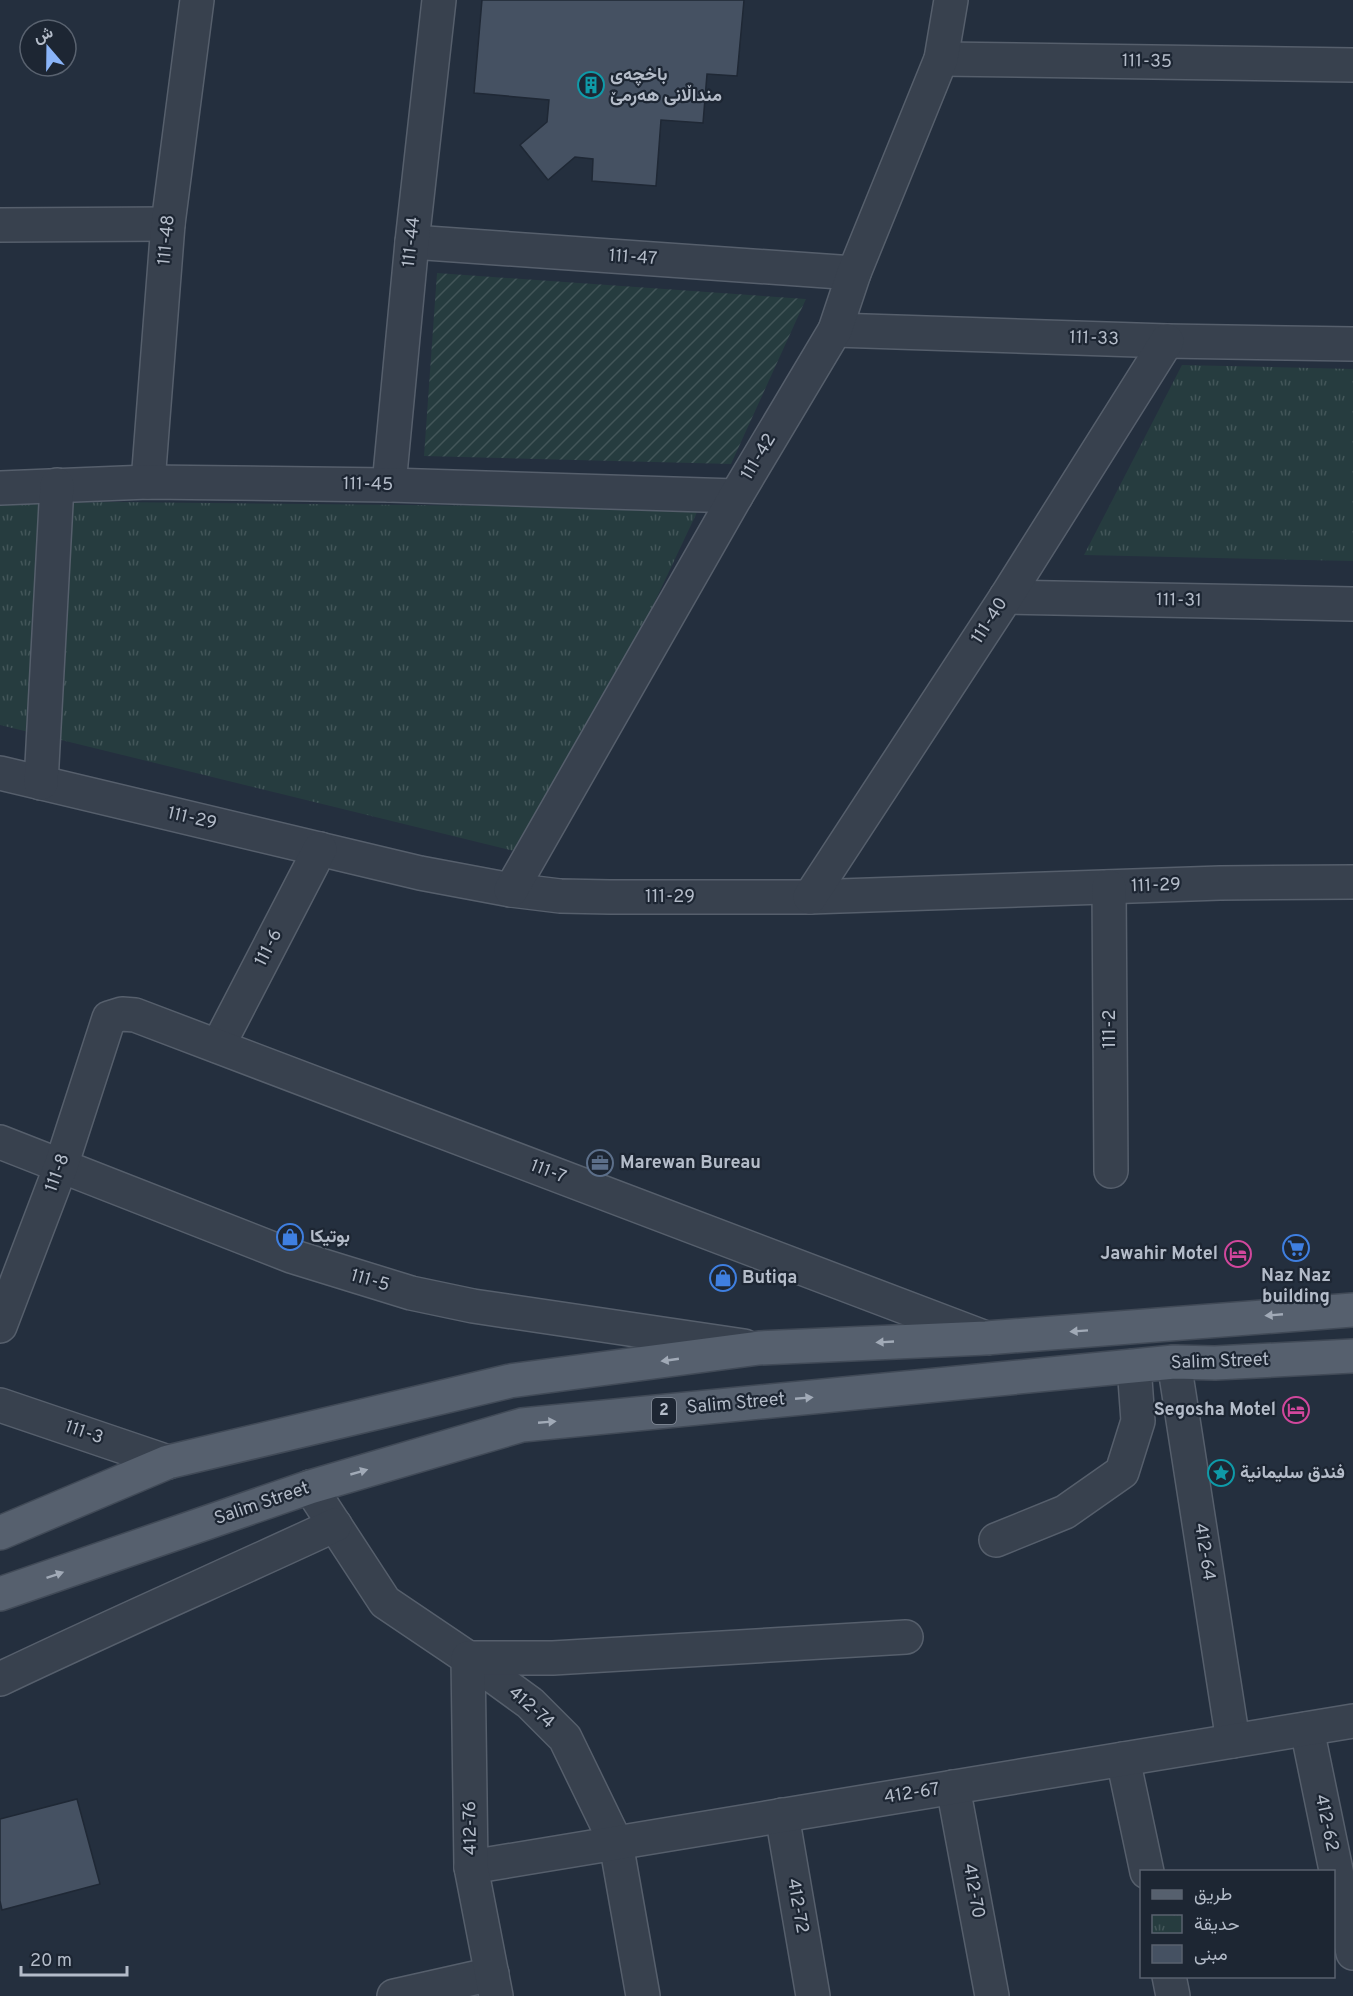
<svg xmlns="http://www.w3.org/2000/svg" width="1353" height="1996" viewBox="0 0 1353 1996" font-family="Overpass,Vazirmatn,sans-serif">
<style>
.park{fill:url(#park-tufts)}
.garden{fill:url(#garden-furrows)}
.building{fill:#455162;stroke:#1f2835;stroke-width:1.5}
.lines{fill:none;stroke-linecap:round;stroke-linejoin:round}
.minor-casing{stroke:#565f6c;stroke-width:36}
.major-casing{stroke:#414a57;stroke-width:36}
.minor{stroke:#38414e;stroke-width:33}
.major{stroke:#56606e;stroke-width:33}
.oneway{fill:#a1aab7}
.labels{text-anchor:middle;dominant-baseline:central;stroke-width:4.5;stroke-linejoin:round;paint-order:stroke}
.shield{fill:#1d2633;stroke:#878f9c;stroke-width:1.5}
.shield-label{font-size:16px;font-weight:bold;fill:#b4bcc9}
.street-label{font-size:18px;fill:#b4bcc9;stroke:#1d2633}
.poi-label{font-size:18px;font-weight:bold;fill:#b4bcc9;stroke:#1d2633;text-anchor:start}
</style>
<defs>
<pattern id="park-tufts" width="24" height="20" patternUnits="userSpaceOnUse" patternTransform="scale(1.5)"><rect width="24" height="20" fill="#263c3f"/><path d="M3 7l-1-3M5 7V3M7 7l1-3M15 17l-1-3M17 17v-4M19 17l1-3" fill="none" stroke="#435659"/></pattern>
<pattern id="garden-furrows" width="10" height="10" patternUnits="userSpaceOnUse" patternTransform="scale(1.5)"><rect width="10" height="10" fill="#263c3f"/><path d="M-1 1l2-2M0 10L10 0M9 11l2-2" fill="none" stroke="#435659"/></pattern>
</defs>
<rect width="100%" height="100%" fill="#242f3e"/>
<g class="park">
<path d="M1182 365 1353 369V561L1084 555Z"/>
<path d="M115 502 699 508 535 856 0 725V504Z"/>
</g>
<path class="garden" d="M437 273 806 299 731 464 424 456Z"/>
<g class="building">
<path d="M482 0H744L737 76 707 74 703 123 661 120 656 186 592 181 593 159 575 157 548 180 520 145 547 122 549 100 474 93Z"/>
<path d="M77 1799 100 1884 2 1910 0 1901V1819Z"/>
</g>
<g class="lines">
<defs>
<g id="minor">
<path d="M941 59 1353 65"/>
<path d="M0 225 168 224"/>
<path d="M412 242 854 273"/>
<path d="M835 330 1167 341 1353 344"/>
<path d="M148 482 168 224 197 0"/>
<path d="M389 485 412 242 439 0"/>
<path d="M0 488 148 482 389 485 736 496"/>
<path d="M1006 597 1353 604"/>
<path d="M0 773 420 873 511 890 560 896 610 897H810L1220 883 1353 882"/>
<path d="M41 783 57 485"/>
<path d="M1109 887 1111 1171"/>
<path d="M511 890 736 496 835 330 854 273 941 59 951 0"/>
<path d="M810 897 1006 597 1167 341"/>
<path d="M218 1046 320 849"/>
<path d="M0 1142 291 1256 411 1293 473 1306 744 1346"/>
<path d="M0 1326 61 1166 109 1018 122 1014 135 1015 986 1338"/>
<path d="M1174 1362 1233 1741"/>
<path d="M0 1405 168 1462"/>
<path d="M310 1487 385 1602 468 1658 530 1703 565 1738 616 1843 643 1996"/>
<path d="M996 1540 1065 1512 1122 1472 1138 1421 1134 1366"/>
<path d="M0 1679C111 1626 223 1577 335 1525"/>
<path d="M1307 1729 1353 1953"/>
<path d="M1123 1759 1147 1872"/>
<path d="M953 1787 992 1996"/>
<path d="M782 1815 813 1996"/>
<path d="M471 1867 1353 1721"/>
<path d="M1169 1976 1173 1996"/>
<path d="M394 1996 492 1974"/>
<path d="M496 1996 471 1867 468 1658H553L906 1637"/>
</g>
<g id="major">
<path d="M0 1533 168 1462 510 1381 759 1348 986 1338 1353 1310"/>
<path d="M0 1594 310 1487 522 1425 1174 1362 1215 1363 1353 1356"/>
</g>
</defs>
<use href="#minor" class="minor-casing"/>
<use href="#major" class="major-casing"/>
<use href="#minor" class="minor"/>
<use href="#major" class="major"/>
</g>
<defs><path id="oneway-solid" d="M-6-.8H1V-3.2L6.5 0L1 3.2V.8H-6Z" transform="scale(1.5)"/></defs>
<g class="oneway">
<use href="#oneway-solid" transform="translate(1274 1315) rotate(175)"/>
<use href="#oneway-solid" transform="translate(1079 1331) rotate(176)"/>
<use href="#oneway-solid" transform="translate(885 1342) rotate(177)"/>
<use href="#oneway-solid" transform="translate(670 1360) rotate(172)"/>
<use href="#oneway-solid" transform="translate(804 1398) rotate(-5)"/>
<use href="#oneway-solid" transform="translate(547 1422) rotate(-5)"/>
<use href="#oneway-solid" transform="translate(359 1472) rotate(-16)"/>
<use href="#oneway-solid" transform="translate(55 1575) rotate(-19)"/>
</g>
<defs>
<symbol id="building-ring" viewBox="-11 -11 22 22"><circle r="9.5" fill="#1d2633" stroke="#0f9aa8" stroke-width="1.5"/><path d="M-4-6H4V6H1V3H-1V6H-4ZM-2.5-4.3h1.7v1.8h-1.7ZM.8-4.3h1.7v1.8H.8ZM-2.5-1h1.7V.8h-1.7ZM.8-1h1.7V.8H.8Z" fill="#0f9aa8"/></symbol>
<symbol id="office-ring" viewBox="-11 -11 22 22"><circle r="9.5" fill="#1d2633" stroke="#5c6f8a" stroke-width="1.5"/><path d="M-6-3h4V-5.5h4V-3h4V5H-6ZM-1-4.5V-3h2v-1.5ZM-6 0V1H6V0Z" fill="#5c6f8a"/></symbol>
<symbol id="shop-ring" viewBox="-11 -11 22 22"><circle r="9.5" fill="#1d2633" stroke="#3f7fe0" stroke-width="1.5"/><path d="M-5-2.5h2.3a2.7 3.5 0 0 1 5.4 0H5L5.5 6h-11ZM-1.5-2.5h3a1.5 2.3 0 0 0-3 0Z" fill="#3f7fe0"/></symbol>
<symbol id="supermarket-ring" viewBox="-11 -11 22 22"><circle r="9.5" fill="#1d2633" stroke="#3f7fe0" stroke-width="1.5"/><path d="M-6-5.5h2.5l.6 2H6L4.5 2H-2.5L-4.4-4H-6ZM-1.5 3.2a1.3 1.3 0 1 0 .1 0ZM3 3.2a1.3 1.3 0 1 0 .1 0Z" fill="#3f7fe0"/></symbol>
<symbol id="hotel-ring" viewBox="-11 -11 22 22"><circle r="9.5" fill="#1d2633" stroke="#d1479c" stroke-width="1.5"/><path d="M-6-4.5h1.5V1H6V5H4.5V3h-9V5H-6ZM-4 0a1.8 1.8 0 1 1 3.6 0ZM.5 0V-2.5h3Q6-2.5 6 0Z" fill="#d1479c"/></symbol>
<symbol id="sight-ring" viewBox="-11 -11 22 22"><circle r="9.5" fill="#1d2633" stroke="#0f9aa8" stroke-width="1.5"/><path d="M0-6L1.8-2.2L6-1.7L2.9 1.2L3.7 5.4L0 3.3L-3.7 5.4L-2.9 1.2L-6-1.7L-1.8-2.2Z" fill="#0f9aa8"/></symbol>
</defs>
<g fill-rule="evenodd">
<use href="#building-ring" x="576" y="70" width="30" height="30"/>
<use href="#office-ring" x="585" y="1148" width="30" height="30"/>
<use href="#shop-ring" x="275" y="1222" width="30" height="30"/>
<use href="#supermarket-ring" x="1281" y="1233" width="30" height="30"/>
<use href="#hotel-ring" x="1223" y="1239" width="30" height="30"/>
<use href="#shop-ring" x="708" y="1263" width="30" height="30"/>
<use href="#hotel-ring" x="1281" y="1395" width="30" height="30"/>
<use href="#sight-ring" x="1206" y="1458" width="30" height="30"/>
</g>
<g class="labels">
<rect class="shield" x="652" y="1398" width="24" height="26" rx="4.5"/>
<g class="shield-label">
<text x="664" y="1411">2</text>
</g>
<g class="street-label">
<text transform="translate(1147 62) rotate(1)">111-35</text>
<text transform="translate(167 240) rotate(-85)">111-48</text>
<text transform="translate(412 242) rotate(-84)">111-44</text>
<text transform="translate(633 258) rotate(4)">111-47</text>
<text transform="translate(1094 339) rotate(2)">111-33</text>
<text transform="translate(759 457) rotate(-59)">111-42</text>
<text transform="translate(368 485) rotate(1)">111-45</text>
<text transform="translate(1179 601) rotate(1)">111-31</text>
<text transform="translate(990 621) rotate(-57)">111-40</text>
<text transform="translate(192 819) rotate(13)">111-29</text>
<text transform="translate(1156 886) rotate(-2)">111-29</text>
<text x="670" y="897">111-29</text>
<text transform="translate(269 948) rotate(-63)">111-6</text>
<text transform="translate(1110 1029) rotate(-90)">111-2</text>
<text transform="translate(548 1172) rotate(21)">111-7</text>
<text transform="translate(58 1173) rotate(-70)">111-8</text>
<text transform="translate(370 1281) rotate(16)">111-5</text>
<text transform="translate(1220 1362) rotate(-2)">Salim Street</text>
<text transform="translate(736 1404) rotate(-5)">Salim Street</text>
<text transform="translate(84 1433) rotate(19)">111-3</text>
<text transform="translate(262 1504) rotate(-19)">Salim Street</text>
<text transform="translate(1204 1552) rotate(81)">412-64</text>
<text transform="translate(531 1708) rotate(41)">412-74</text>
<text transform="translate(912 1794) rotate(-9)">412-67</text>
<text transform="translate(1326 1823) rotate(78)">412-62</text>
<text transform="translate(471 1828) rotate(-91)">412-76</text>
<text transform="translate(973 1891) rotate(80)">412-70</text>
<text transform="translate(797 1906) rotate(80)">412-72</text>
</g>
<g class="poi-label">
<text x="610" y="75">باخچەی<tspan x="610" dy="21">منداڵانی هەرمێ</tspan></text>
<text x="620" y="1163">Marewan Bureau</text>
<text x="310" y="1237">بوتيكا</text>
<text x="1218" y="1254" text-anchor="end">Jawahir Motel</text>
<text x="1296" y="1276" text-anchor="middle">Naz Naz<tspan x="1296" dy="21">building</tspan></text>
<text x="742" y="1278">Butiqa</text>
<text x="1276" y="1410" text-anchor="end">Segosha Motel</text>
<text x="1240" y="1473">فندق سليمانية</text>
</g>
</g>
<rect x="1140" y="1870" width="195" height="108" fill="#1d2633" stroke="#59626f" stroke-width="1.5"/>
<rect x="1152" y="1890" width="30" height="9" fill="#56606e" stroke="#59626f" stroke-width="1.5"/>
<text x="1194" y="1900" font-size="18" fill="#b4bcc9">طريق</text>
<rect x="1152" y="1915" width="30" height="18" fill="url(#park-tufts)" stroke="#59626f" stroke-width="1.5"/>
<text x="1194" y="1930" font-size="18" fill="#b4bcc9">حديقة</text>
<rect x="1152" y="1945" width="30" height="18" fill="#455162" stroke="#59626f" stroke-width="1.5"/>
<text x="1194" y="1960" font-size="18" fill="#b4bcc9">مبنى</text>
<g transform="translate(48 48) rotate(340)"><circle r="28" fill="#1d2633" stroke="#59626f" stroke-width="1.5"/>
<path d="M0-4.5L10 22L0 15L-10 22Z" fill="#8ab4f8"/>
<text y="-9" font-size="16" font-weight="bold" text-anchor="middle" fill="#b4bcc9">ش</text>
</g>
<path d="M21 1966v9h106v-9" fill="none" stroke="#b4bcc9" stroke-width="3"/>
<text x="30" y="1966" font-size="18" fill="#b4bcc9" stroke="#1d2633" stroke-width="4.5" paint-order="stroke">20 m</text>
</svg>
